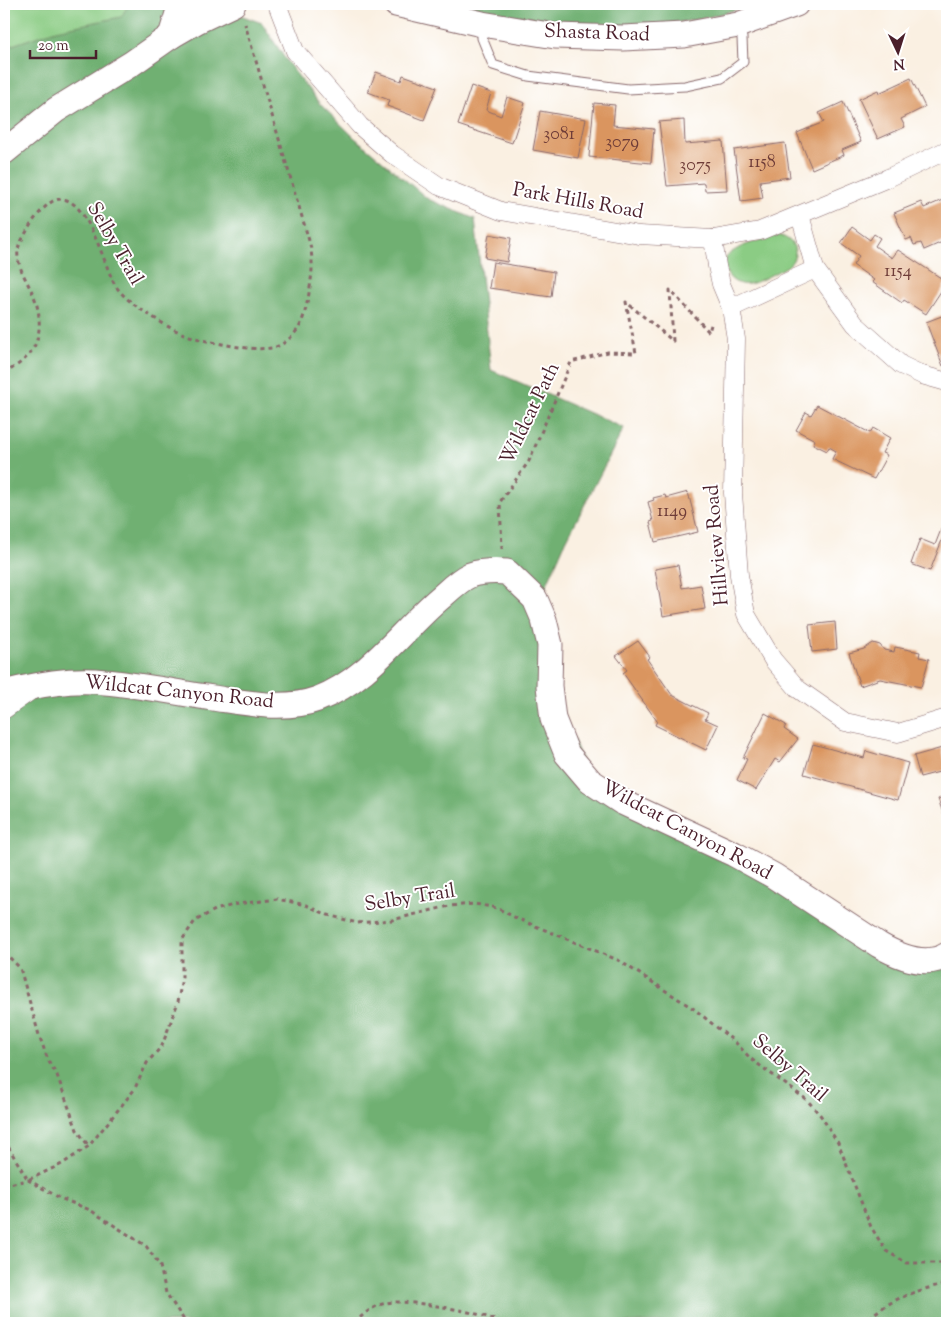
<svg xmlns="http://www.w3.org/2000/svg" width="951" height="1327" viewBox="0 0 951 1327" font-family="'Sorts Mill Goudy',serif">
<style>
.green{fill:#8bcc84;stroke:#6a7658}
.forest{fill:#70b072;stroke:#5d684e}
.building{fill:#da955f}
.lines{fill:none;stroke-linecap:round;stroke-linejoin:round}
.lane-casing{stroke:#88686b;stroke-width:11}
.street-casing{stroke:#88686b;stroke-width:19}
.secondary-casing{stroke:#88686b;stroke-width:27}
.path{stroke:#88686b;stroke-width:3;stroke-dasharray:4 4;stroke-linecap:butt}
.lane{stroke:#fff;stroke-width:9}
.street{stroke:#fff;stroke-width:18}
.secondary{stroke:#fff;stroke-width:25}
.labels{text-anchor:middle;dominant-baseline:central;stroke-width:4;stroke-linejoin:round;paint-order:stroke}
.number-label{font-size:18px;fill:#6e3c38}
.street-label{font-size:20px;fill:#4a1f2b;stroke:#fff}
</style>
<rect width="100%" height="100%" fill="#fff"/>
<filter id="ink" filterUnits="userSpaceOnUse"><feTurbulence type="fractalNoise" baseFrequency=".02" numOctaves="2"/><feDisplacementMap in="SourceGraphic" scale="10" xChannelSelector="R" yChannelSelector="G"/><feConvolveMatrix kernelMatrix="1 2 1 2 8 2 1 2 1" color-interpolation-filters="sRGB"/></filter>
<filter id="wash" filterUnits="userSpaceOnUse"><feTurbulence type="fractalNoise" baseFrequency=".0096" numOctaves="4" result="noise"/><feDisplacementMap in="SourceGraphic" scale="20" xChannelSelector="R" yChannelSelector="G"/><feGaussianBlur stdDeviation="1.12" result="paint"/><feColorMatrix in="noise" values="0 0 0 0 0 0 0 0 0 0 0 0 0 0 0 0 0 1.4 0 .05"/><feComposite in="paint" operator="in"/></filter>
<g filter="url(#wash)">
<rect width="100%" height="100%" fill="#faf0e2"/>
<g class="green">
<path d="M4 4H178L4 152Z"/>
<path d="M777 235C794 238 802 254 788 266 778 271 758 283 749 284 730 288 715 263 732 252 745 243 763 240 777 235Z"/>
</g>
<g class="forest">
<path d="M129 4H234L235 13 262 23 288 63 320 104 355 138 428 199 475 219 491 370 624 428 565 543 541 598 549 677 590 781 879 945 947 955V1323H4V48L56 30 121 17Z"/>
<path d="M451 4H755C729 12 701 20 674 23 600 32 523 20 451 4Z"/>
</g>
<g id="blocks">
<g class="building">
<path d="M376 72 401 81 403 75 437 87 424 120 387 106 389 100 368 92Z"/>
<path d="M911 78 925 107 901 119 905 127 878 139 859 99 878 90 879 93Z"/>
<path d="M471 86 491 93 486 110 501 116 507 97 525 103 512 143 458 125Z"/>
<path d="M843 102 861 142 842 150 844 155 812 169 797 133 824 122 819 113Z"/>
<path d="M594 103 615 105 613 125 654 129 651 163 589 157Z"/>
<path d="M540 111 586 119 578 158 533 150Z"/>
<path d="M684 120 685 144 723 141 727 190 705 191 704 183 667 186 659 122Z"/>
<path d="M785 143 790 177 760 181 763 198 741 201 734 150Z"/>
<path d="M947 198V240L924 250 921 243 914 245 911 238 906 240 894 213 921 202 924 208Z"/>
<path d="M852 227 870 240 874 234 880 238 875 246 892 258 898 250 947 282 926 314 904 300 902 303 872 282 874 280 853 265 859 256 841 243Z"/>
<path d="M489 234 511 238 507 262 485 258Z"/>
<path d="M493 262 554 272 551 297 489 288Z"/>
<path d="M947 314V364L943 366 926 322Z"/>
<path d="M817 405 870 433 873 428 890 438 882 453 887 455 874 479 832 459 836 451 829 447 827 451 813 444 815 440 796 430 806 412 811 415Z"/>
<path d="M688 492 698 532 655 542 650 522 653 521 648 502 654 500 653 498 665 495 666 498Z"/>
<path d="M942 527 947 529V541L942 540 930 571 911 564 920 539 935 545Z"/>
<path d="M678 565 682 588 701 585 705 609 663 616 655 569Z"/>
<path d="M835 622 837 649 812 652 809 625Z"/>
<path d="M638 641 650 657 647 659 672 695 708 713 705 719 718 725 706 750 655 725 657 721 623 673 627 670 616 656Z"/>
<path d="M873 643 880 645 884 650 894 652 895 647 920 652 919 657 929 659 921 687 880 679 860 686 849 653 864 649Z"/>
<path d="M765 713 786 725 784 729 798 739 780 762 775 759 756 790 737 780 747 759 743 758Z"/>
<path d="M813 744 864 758 866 751 908 763 898 800 804 774Z"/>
<path d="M942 748 947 770 920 777 914 756Z"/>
<path d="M947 795V824L938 799Z"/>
</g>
</g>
</g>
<g filter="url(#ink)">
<use href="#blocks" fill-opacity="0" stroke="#88686b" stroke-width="1"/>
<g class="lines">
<defs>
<path id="lane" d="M482 26V38L493 65 528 76 628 89 685 86 722 78 743 62 742 38 739 27"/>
<g id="street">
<path d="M277 4 295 51 360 126 392 154 439 186 501 211 639 235 713 239 760 231 888 178 947 150"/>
<path d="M800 215 815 269 855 324 901 365 922 375 947 382"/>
<path d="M713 239 717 266 721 284 731 308 736 339 733 493 739 575 746 614 773 660 798 689 845 722 898 733 947 718"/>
<path d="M731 308 815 269"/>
<path d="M4 710 32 690"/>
</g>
<g id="secondary">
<path d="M396 4 482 24 555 36 623 38 684 35 738 25 796 4"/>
<path d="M171 36 179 10 178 4"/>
<path d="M4 152 56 110 131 64 171 36 197 21 233 4"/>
<path d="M4 693C36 685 71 678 105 682 141 685 177 693 213 698 247 703 285 711 318 699 368 680 400 632 440 598 449 590 459 580 470 575 482 571 495 571 507 572L535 599 544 620 550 645 549 686 553 719 567 754 590 781 622 802 734 854 774 876 879 945C898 956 926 968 947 955"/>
</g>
</defs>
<use href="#lane" class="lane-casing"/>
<use href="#street" class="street-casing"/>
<use href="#secondary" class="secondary-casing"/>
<g class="path">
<path d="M4 374C12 368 24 362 30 353 43 337 41 310 32 292 26 279 16 265 18 249 20 242 25 235 28 229 34 219 43 207 53 201 85 185 105 269 115 285 126 301 143 311 159 321 179 334 199 340 222 344 237 347 256 350 271 348 282 347 292 337 298 329 306 318 313 276 312 262 312 256 311 250 310 244L245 24"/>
<path d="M502 549 500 502 529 461 571 362 608 352 636 353 626 302 673 341 670 290 709 332 712 321"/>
<path d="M4 952 20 968 39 1035 48 1060 57 1075 77 1130 88 1145"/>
<path d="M4 1140 28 1180 62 1164 89 1146 134 1090 147 1063 162 1046 178 1002 182 977V940L195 921 215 910 237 904 277 899 306 905 328 915 357 923 392 920 449 906 475 904 497 908 516 918 618 960 694 1009 735 1042 751 1059 807 1100 821 1116 838 1143 871 1227 886 1251 907 1263H947"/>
<path d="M4 1185 28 1180 60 1198 90 1210 146 1246 160 1266 166 1293 186 1323"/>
<path d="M354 1323C366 1312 376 1303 394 1302 415 1301 484 1312 501 1323"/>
<path d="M863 1323C891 1298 912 1292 947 1283"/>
</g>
<use href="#lane" class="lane"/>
<use href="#street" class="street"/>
<use href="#secondary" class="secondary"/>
</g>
</g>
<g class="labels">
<g class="number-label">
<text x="559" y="135">3081</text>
<text x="622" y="143">3079</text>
<text x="762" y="163">1158</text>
<text x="695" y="166">3075</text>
<text x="898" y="272">1154</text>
<text x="672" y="512">1149</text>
</g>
<g class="street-label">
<text transform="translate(597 34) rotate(2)">Shasta Road</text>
<text transform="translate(578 202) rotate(10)">Park Hills Road</text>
<text transform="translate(114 244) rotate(60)">Selby Trail</text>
<text transform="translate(531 414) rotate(-64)">Wildcat Path</text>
<text transform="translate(718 545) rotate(-95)">Hillview Road</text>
<text transform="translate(179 693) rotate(6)">Wildcat Canyon Road</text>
<text transform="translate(686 831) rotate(28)">Wildcat Canyon Road</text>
<text transform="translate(410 899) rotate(-9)">Selby Trail</text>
<text transform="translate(789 1069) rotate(41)">Selby Trail</text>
</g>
</g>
<rect width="951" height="1327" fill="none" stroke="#fff" stroke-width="20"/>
<g transform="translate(898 52) rotate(176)" stroke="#ffffff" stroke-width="4" paint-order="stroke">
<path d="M0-4L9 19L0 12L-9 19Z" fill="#4a1f2b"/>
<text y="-8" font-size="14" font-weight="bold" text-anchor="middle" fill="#4a1f2b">N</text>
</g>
<path d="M30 50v8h66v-8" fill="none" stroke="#4a1f2b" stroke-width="2.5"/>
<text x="38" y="50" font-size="15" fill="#4a1f2b" stroke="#ffffff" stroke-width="4" paint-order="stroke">20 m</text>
</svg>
